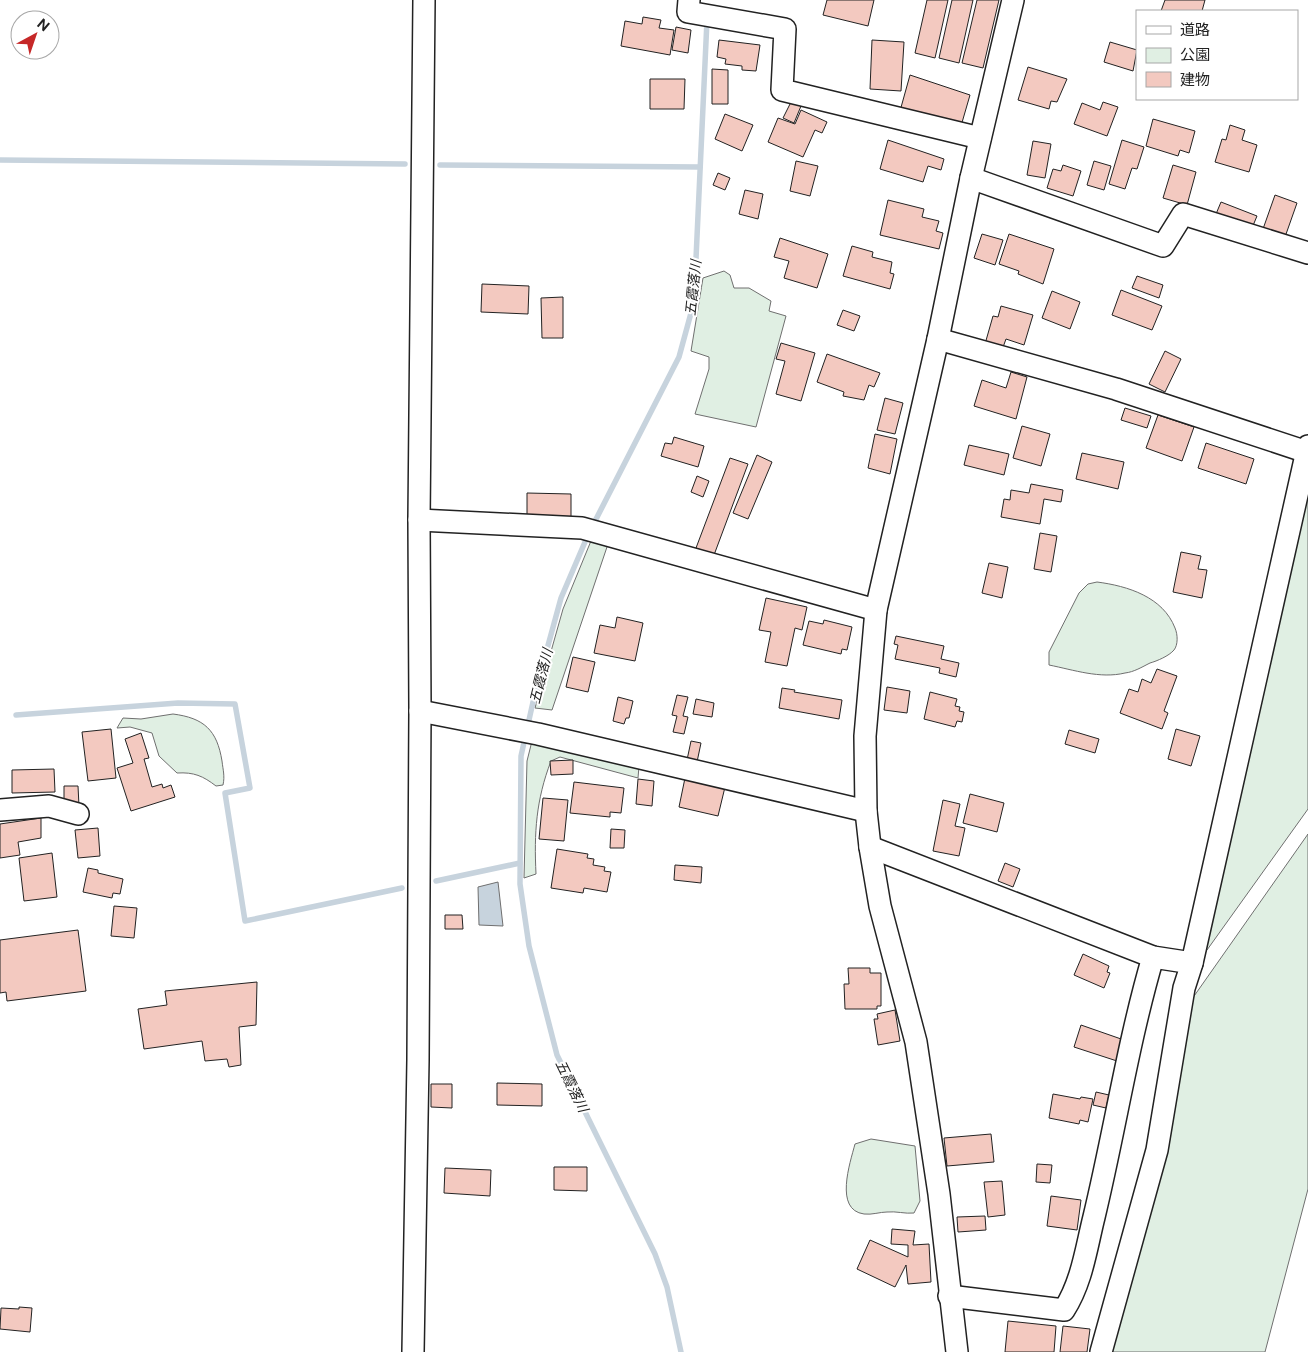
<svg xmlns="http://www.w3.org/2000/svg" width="1308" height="1352" viewBox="0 0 1308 1352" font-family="'Public Sans','Noto Sans JP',sans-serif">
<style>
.green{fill:#e0efe3;stroke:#6f6f6f}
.water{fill:#c7d3dd;stroke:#6f6f6f}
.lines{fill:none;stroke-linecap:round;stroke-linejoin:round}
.stream{stroke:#c7d3dd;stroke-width:5.5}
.building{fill:#f3c9c0;stroke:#222}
.minor-casing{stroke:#222;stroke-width:24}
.minor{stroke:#fff;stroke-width:21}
.labels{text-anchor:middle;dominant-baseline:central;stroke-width:4;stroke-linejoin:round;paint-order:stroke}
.water-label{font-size:14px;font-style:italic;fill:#222;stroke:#fff}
</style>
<rect width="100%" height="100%" fill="#fff"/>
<g class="green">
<path d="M724 271 730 275 734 288H749L771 301 769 311 786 316 756 427 695 414 709 369V357L691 351 703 278Z"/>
<path d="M1308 483V809L1207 950 1204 947Z"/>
<path d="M593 536 609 541 552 710 535 708 563 609Z"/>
<path d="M1097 582C1128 586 1163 597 1175 628 1178 635 1178 645 1174 650 1169 656 1157 661 1150 663 1142 667 1134 672 1125 673 1100 679 1074 670 1049 665V652L1079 593 1088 584Z"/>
<path d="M173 714C204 718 217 730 222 761 223 770 225 776 223 785L216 786C203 776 194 772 177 773L159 756 152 733 130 727 117 728 123 718 141 719Z"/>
<path d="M532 741 639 766 638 778 560 757 551 761C536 800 534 833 536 874L524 878 527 761Z"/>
<path d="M1308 834V1189L1265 1352H1109L1168 1151 1192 999Z"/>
<path d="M871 1139 915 1146 920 1201 914 1213C905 1214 896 1211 887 1212 880 1212 872 1215 864 1214 834 1210 850 1163 855 1144Z"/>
</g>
<path class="water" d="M498 882 503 926 479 925 478 887Z"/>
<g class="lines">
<g class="stream">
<path d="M0 160 405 164"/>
<path d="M440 165 700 167"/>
<path d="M592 527 679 357 694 302 707 20"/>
<path d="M588 535 561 598 535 693 521 756 520 884 529 946 557 1055 655 1254 667 1287 681 1352"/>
<path d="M16 715 178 703 235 704 250 788 225 793 245 921 402 888"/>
<path d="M436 881 520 863"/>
</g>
</g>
<g class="building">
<path d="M827 0H874L868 26 823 15Z"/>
<path d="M927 0H948L935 58 915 53Z"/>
<path d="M952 0H973L959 63 939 58Z"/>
<path d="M977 0H999L983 68 962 63Z"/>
<path d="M1165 0H1205L1202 11H1161Z"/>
<path d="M643 17 661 20 659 28 674 30 670 55 621 46 625 21 642 24Z"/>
<path d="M676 27 691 30 688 53 672 50Z"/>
<path d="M719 40 760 45 756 71 742 70V66L725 64 726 59 717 57Z"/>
<path d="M872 40 904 42 901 91 870 89Z"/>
<path d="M1110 42 1137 50 1133 71 1104 62Z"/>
<path d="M1028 67 1067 79 1057 102 1051 101 1049 109 1018 100Z"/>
<path d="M712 69 728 70V104H712Z"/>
<path d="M910 75 970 95 961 126 900 111Z"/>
<path d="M650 79H685L684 109H650Z"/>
<path d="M791 102 801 106 794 123 783 118Z"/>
<path d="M1103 102 1118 107 1107 136 1074 124 1082 103 1100 110Z"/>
<path d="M801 110 827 122 822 133 815 130 803 157 768 142 778 118 795 124Z"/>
<path d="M725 114 753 125 742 151 715 139Z"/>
<path d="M1153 119 1195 131 1189 153 1180 150 1178 156 1146 146Z"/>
<path d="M1230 125 1245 130 1242 140 1257 145 1249 172 1215 162 1222 139 1226 140Z"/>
<path d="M888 140 944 159 941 170 928 166 923 182 880 169Z"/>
<path d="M1122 140 1144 147 1137 169 1132 168 1125 189 1109 184Z"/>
<path d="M1033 141 1051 144 1045 178 1027 175Z"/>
<path d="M796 161 818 166 810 196 790 191Z"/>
<path d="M1094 161 1111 166 1104 190 1087 185Z"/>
<path d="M1063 165 1081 171 1073 196 1047 188 1053 169 1061 171Z"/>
<path d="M1173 165 1196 172 1187 205 1163 198Z"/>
<path d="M718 173 730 178 725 190 713 185Z"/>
<path d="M745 190 763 194 758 219 739 214Z"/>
<path d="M1275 195 1297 203 1285 237 1263 229Z"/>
<path d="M888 200 924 209 922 217 939 221 936 231 943 233 939 249 880 235Z"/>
<path d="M1221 202 1257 216 1252 228 1216 214Z"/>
<path d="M982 234 1003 240 995 265 974 258Z"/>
<path d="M1009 234 1054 249 1043 284 1018 274 1019 271 999 264Z"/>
<path d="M780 238 828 254 817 288 784 278 789 261 774 257Z"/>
<path d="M852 246 873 252 872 257 892 262 890 273 894 274 890 289 843 276Z"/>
<path d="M1137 276 1163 285 1159 298 1132 288Z"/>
<path d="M482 284 529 286 528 314 481 312Z"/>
<path d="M1121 290 1162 306 1152 330 1112 315Z"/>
<path d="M1052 291 1080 302 1070 329 1042 318Z"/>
<path d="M563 297V338H542L541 298Z"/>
<path d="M1001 306 1033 315 1024 345 1006 339 1002 350 985 344 993 316 998 317Z"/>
<path d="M843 310 860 316 854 331 837 325Z"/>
<path d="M781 343 815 353 801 401 776 394 785 361 776 359Z"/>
<path d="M1165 351 1181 359 1165 392 1149 384Z"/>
<path d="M827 354 880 373 874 387 869 385 864 400 843 396 844 392 817 382Z"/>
<path d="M1011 372 1027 377 1016 419 974 406 982 380 1006 388Z"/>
<path d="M885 398 903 403 895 434 877 430Z"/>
<path d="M1125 408 1151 416 1147 428 1121 420Z"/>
<path d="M1158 415 1194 427 1182 461 1146 448Z"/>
<path d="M1022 426 1050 434 1041 466 1013 458Z"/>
<path d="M875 434 897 439 890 474 868 468Z"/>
<path d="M674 437 704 446 698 467 661 456 665 443 672 444Z"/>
<path d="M1206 443 1254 459 1246 484 1198 468Z"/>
<path d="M969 445 1009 454 1004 475 964 465Z"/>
<path d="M1082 453 1124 462 1118 489 1076 479Z"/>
<path d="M757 455 772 462 748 519 733 513Z"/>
<path d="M730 458 748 464 714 555 696 548Z"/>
<path d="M697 476 709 481 703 497 691 492Z"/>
<path d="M1031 484 1063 490 1061 502 1044 499 1040 524 1001 517 1004 499 1010 500 1011 490 1029 493Z"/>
<path d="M527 493 571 494V518L527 517Z"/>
<path d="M1040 533 1057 536 1051 572 1034 569Z"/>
<path d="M1181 552 1201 556 1198 569 1207 570 1202 598 1173 592Z"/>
<path d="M989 563 1008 567 1002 598 982 593Z"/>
<path d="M766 598 807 607 802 630 795 628 787 666 765 662 771 632 759 630Z"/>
<path d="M617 617 643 623 635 661 594 653 600 625 615 628Z"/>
<path d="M824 620 852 627 847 650 842 649 841 654 803 645 809 621 823 624Z"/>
<path d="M896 636 944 646 941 659 959 663 956 677 939 673 940 668 895 659 898 645 894 644Z"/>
<path d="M573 657 595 662 588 692 566 687Z"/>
<path d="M1157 669 1177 676 1164 711 1168 713 1162 729 1120 713 1129 689 1138 692 1142 679 1151 683Z"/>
<path d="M887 687 910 691 907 713 884 710Z"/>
<path d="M782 688 795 690 794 692 842 700 839 719 779 708Z"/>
<path d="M930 692 957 699 955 706 960 707 959 711 964 712 962 722 957 721 955 727 924 719Z"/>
<path d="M677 695 688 697 683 716 688 717 684 734 673 732 677 716 672 715Z"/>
<path d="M618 697 633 701 629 718H626L624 724 613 721Z"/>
<path d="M696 699 714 703 712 717 693 714Z"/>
<path d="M111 729 116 778 88 781 82 732Z"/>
<path d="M1176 729 1200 736 1191 766 1168 759Z"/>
<path d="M1069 730 1099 739 1095 753 1065 744Z"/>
<path d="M141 733 149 758 144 759 152 787 162 784 163 788 171 785 175 797 131 811 117 768 133 763 125 739Z"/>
<path d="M691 741 701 743 697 762 687 760Z"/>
<path d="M573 760V774L551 775 550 761Z"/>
<path d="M54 769 55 792 12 793V770Z"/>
<path d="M685 778 725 787 718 816 679 807Z"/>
<path d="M638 779 654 781 652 806 636 804Z"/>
<path d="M574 782 624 788 621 813 610 812V817L570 813Z"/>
<path d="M64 786H78L79 806H64Z"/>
<path d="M970 794 1004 803 997 832 963 823Z"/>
<path d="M543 798 568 800 564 841 539 839Z"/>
<path d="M943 800 960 804 955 826 965 828 959 856 933 851Z"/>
<path d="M41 818V838L18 842 20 855 0 858V824Z"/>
<path d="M98 828 100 856 78 858 75 830Z"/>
<path d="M611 829 625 830 624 848H610Z"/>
<path d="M557 849 588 854 587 858 594 859 593 865 605 867 604 871 611 872 607 892 584 888 583 893 551 888Z"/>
<path d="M52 853 57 897 24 901 19 858Z"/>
<path d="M1005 863 1020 869 1013 887 998 881Z"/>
<path d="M675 865 702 867 701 883 674 880Z"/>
<path d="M88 868 98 870V873L123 879 120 894 113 893 112 898 83 892Z"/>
<path d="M114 906 137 908 134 938 111 936Z"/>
<path d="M445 915H462L463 929H445Z"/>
<path d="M78 930 86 991 7 1001 6 992 0 993V940Z"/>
<path d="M1083 954 1109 966 1107 972 1110 973 1104 988 1074 975Z"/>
<path d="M848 968H870V973H881V1006H877V1009H845L844 984H849Z"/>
<path d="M257 982 256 1025 239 1027 241 1065 229 1067 227 1059 205 1061 202 1041 144 1049 138 1009 167 1005 165 991Z"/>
<path d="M895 1010 900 1041 878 1045 874 1019H878L877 1014Z"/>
<path d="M1081 1025 1124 1040 1117 1061 1074 1047Z"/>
<path d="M497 1083 542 1084V1106L497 1105Z"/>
<path d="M431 1084H452V1108L431 1107Z"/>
<path d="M1096 1092 1109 1095 1106 1108 1093 1105Z"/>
<path d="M1053 1094 1080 1099 1081 1097 1093 1099 1088 1122 1080 1120 1079 1124 1049 1118Z"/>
<path d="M991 1134 994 1162 947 1166 944 1138Z"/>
<path d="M1037 1164 1052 1165 1050 1183 1036 1182Z"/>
<path d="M554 1167H587V1191L554 1190Z"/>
<path d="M445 1168 491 1170 490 1196 444 1193Z"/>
<path d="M1002 1181 1005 1215 988 1217 984 1182Z"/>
<path d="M1051 1196 1081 1200 1077 1230 1047 1226Z"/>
<path d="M985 1216 986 1230 958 1232 957 1217Z"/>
<path d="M892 1229 915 1231 913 1245 929 1244 931 1282 908 1284 906 1265 895 1287 857 1269 870 1240 908 1257V1245L891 1244Z"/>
<path d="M19 1307 32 1308 30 1332 0 1329 1 1308 19 1309Z"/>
<path d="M1008 1321 1056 1326 1054 1352H1005Z"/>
<path d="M1063 1326 1090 1329 1087 1352H1060Z"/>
</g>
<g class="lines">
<defs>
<g id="minor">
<path d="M689 0 688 12 785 29 782 90 980 138"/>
<path d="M971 178 1163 246 1183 214 1308 253"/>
<path d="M938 339 1116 389 1307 452"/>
<path d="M419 520 582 528 876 610"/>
<path d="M420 711 538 734 866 811"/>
<path d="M0 810 49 806 78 814"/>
<path d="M870 847 1153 957 1192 963"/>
<path d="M949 1296 1064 1310C1082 1282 1086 1249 1094 1217 1115 1130 1128 1042 1153 957"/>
<path d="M413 1352 418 1060 420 711 419 520 424 0"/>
<path d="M957 1352 939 1194 916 1042 880 906 870 847 866 811 865 736 876 610 938 339 971 178 1013 0"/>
<path d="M1101 1352 1157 1150 1184 988 1192 963 1308 446"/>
</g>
</defs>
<use href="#minor" class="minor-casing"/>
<use href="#minor" class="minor"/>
</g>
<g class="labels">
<g class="water-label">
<text transform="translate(693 288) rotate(-84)">五霞落川</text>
<text transform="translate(541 676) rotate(-76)">五霞落川</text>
<text transform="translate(572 1086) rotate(64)">五霞落川</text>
</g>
</g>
<rect x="1136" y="10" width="162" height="90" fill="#ffffff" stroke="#a7a7a7"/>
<rect x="1146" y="26" width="25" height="8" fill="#ffffff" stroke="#a7a7a7"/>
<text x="1180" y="35" font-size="15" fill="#222222">道路</text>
<rect x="1146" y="48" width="25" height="15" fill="#e0efe3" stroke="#a7a7a7"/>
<text x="1180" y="60" font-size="15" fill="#222222">公園</text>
<rect x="1146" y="72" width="25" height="15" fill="#f3c9c0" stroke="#a7a7a7"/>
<text x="1180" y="85" font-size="15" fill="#222222">建物</text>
<g transform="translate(35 35) rotate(40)"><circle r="24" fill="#ffffff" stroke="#a7a7a7"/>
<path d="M0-4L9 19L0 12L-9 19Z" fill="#c62828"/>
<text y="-8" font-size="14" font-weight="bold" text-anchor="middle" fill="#222222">N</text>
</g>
</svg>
